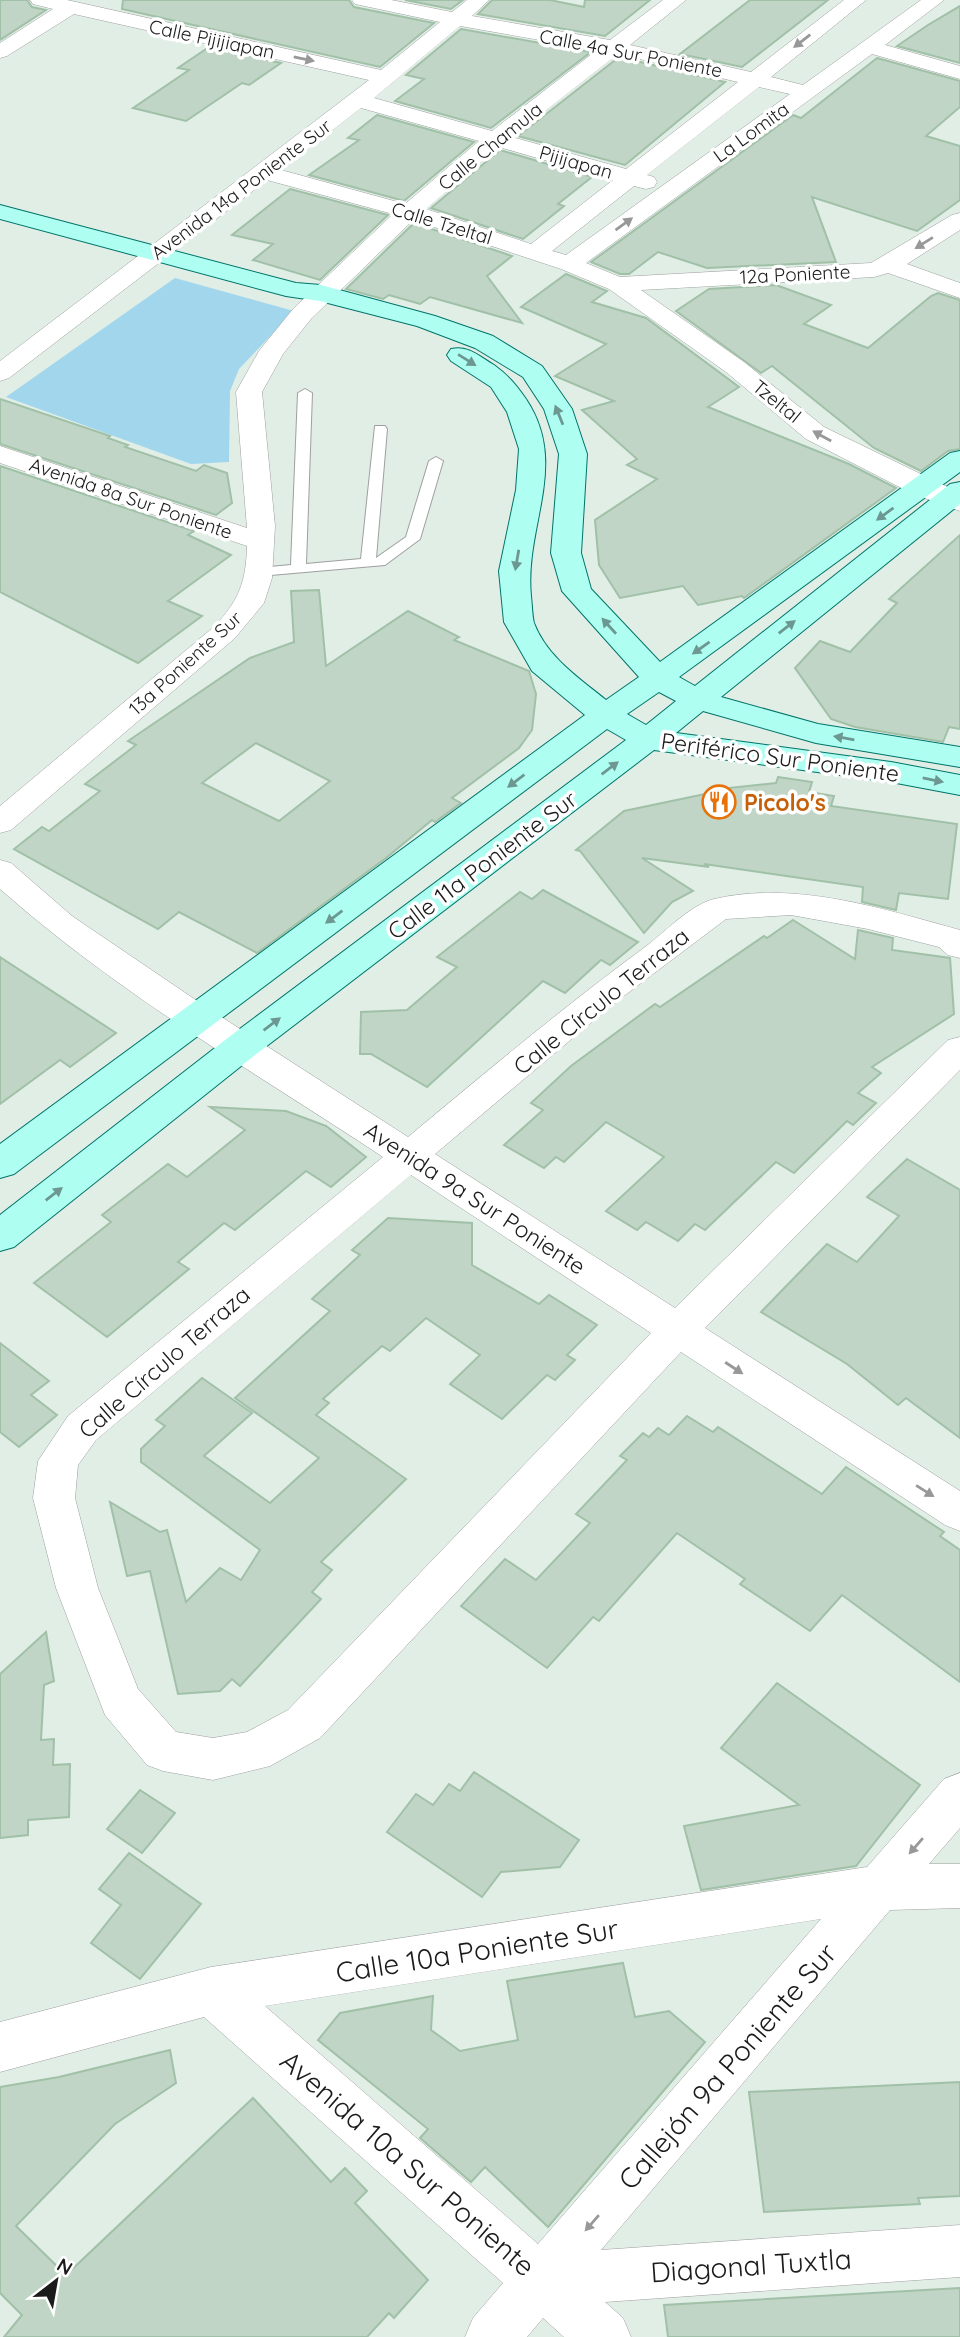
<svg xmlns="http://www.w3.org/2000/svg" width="960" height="2337" viewBox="0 0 960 2337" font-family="Quicksand,sans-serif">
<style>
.grass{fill:#a1d6ed}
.building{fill:#c0d5c5;stroke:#a1c0a8;stroke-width:2;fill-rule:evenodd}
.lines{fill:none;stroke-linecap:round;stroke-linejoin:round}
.service-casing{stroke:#9f9f9f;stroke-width:2}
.minor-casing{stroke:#9f9f9f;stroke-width:1}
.secondary-casing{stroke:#007469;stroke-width:2}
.service{fill:#fff;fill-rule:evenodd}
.minor{fill:#fff;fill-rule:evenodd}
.secondary{fill:#aefef1;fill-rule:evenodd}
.oneway{fill:#989898}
.oneway2{fill:#6c9891}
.labels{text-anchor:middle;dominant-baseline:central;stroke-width:7;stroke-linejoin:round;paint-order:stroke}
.far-street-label{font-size:19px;fill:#1b1b1b;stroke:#fff}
.street-label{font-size:23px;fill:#1b1b1b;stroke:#fff}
.food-label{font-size:23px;font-weight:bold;fill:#c56008;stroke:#fff;text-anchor:start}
.near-street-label{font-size:28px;fill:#1b1b1b;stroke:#fff}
</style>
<rect width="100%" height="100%" fill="#e0eee6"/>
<path class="grass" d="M175 278 294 311 239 369 230 391 229 462 191 464 6 397Z"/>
<g class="building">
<path d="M0 0H27L32 7 46 10 0 40Z"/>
<path d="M123 0H349L354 7 434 23 380 67 122 9Z"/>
<path d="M405 0H463L451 9Z"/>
<path d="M492 0H550L584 7 585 0H650L605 36 478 14Z"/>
<path d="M750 0H828L742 67 680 54Z"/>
<path d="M960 6V63L897 46 928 25Z"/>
<path d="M461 29 591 52 491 128 395 101 424 79 406 75Z"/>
<path d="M209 47 281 63 249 85 242 83 186 121 133 108 189 70 178 68Z"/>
<path d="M619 57 725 82 625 165 518 136Z"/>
<path d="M877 58 960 81V107L926 136 960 146V200L917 231 812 197 836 262 707 268 658 252 629 274H620L591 262 793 115 801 118Z"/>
<path d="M377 115 474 142 404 201 309 175 359 140 348 138Z"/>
<path d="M500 150 592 177 558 204 564 206 523 239 431 208Z"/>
<path d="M290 189 388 215 320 280 253 260 273 244 232 235Z"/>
<path d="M414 223 512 256 487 276 522 323 430 297 420 304 389 295 383 299 346 289Z"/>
<path d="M566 274 607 291 592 302 646 318 739 387 708 407 849 464 896 488 744 598 742 596 698 605 683 586 620 598 599 565 595 520 657 479 627 465 637 459 582 410 614 401 555 376 606 344 521 307Z"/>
<path d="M776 285 831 305 804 324 868 348 931 296 938 293 960 300V449L948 451 921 471 874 448 772 366 761 373 676 311 709 289Z"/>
<path d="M0 399 110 436 108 438 128 445 125 447 196 471 204 465 227 473 232 503 216 515 0 444Z"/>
<path d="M0 466 194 531 188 535 231 555 168 601 202 616 138 663 0 592Z"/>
<path d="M960 535V729L949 727 943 742 855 727 831 719 795 668 820 641 850 652 897 603 889 599Z"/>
<path d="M319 590 326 666 408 611 459 637 454 640 529 671 536 694 532 730 519 748 452 798 461 803 435 822 432 820 386 858 257 953 179 912 158 929 14 849 42 827 49 831 100 791 85 784 136 745 128 741 250 658 294 642 291 591ZM256 743 330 781 279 821 202 783Z"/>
<path d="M778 777 812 782 809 792 834 796 831 806 957 824 948 899 899 893 896 910 862 902 863 887 704 864 709 867 642 858 693 891 672 902 644 933 580 851 576 850 624 811 710 793 709 790 776 783Z"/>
<path d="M543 890 638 942 610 965 601 960 565 993 543 981 427 1087 371 1054H360L361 1012 407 1010 457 967 437 957 520 892 532 899Z"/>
<path d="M793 920 855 959 858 930 893 938 892 950 950 958 954 1014 872 1067 881 1073 858 1093 876 1103 853 1125 847 1121 794 1173 776 1162 705 1230 695 1224 678 1241 646 1222 637 1230 606 1211 664 1157 606 1122 564 1162 556 1157 544 1168 504 1145 543 1110 531 1103 571 1066 655 1004 660 1007 764 936 767 938Z"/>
<path d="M0 957 116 1033 70 1067 60 1060 0 1104Z"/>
<path d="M210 1107 286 1111 326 1126 366 1157 331 1187 306 1171 235 1230 224 1223 178 1262 189 1269 107 1337 34 1283 111 1222 102 1215 168 1164 187 1177 245 1130Z"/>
<path d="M907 1159 960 1190V1438L906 1398 898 1405 847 1364 761 1312 827 1244 857 1262 899 1216 867 1197Z"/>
<path d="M388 1218 472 1223V1265L539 1304 549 1295 597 1325 567 1355 575 1360 555 1380 547 1375 502 1419 450 1384 480 1355 426 1318 390 1351 382 1346 323 1399 329 1403 316 1415 406 1479 321 1562 332 1570 312 1592 321 1599 240 1686 232 1679 220 1691 178 1694 150 1571 127 1576 110 1502 160 1532 167 1530 186 1602 220 1568 241 1580 260 1550 141 1462V1449L165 1426 156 1420 202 1378 252 1413 204 1456 270 1503 319 1458 235 1398 330 1311 312 1299 360 1255 352 1250Z"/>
<path d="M0 1343 49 1381 31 1395 57 1415 19 1447 0 1432Z"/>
<path d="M687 1416 713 1432 718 1427 822 1494 846 1467 944 1532 940 1536 960 1550V1682L842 1595 810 1631 740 1584 745 1579 677 1533 599 1621 593 1617 547 1668 461 1606 505 1559 536 1580 590 1523 576 1514 627 1460 620 1456 643 1433 649 1437 658 1428 669 1435Z"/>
<path d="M46 1632 54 1681 44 1685 41 1740 54 1739 53 1765 70 1764 69 1817 28 1820V1835L0 1838V1674Z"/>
<path d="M777 1683 920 1785 856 1866 701 1890 684 1826 799 1805 721 1748Z"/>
<path d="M474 1772 579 1840 560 1867 501 1872 482 1897 387 1832 416 1794 433 1805 449 1784 460 1791Z"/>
<path d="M140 1790 175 1813 142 1853 107 1829Z"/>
<path d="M129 1853 201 1904 140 1979 91 1943 121 1905 99 1889Z"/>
<path d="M623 1963 635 2017 669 2011 705 2042 548 2227 485 2167 471 2182 420 2138 428 2129 318 2040 340 2013 433 1996 431 2030 460 2051 518 2040 507 1981Z"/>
<path d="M170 2050 176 2083 115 2124 16 2226 66 2275 253 2098 331 2182 345 2168 367 2191 355 2203 428 2280 394 2318 389 2313 367 2337H4L22 2315 0 2293V2087L59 2077Z"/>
<path d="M960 2082V2196L918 2198 920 2204 764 2212 749 2092Z"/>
<path d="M960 2288V2337H668L664 2305Z"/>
</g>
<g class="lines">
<defs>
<path id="service" d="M305 389 312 393 306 564 361 559 375 426H385L387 429 376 558 406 537 429 461 436 457 443 461 420 539 385 565 259 576 252 572 259 568 291 565 298 393Z"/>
<g id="minor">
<path d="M30 0H67L381 70 440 22 355 4 352 0H391L452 12 467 0H489L472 16 610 40 663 0H686L630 45 751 72 844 0H866L771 77 803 85 921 0H944L885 45 960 66V79L872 54 586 263 620 277 871 263 952 215 960 213V230L907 264 960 283V298L888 273 874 277 641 290 744 362 824 427 960 493V511L911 493 806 439 726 372 609 289 561 269 413 220 311 319 283 354 262 392 275 526 272 578 264 603 235 638 11 830 0 833V806L215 626C239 600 246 582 247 546L0 463V446L247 528 236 392 259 351 293 309 393 214 267 180 9 378 0 381V361L369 80 74 14 7 56 0 58V43L53 9 33 4ZM460 26 597 50 492 131 374 98ZM618 54 738 82 626 169 512 137ZM759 87 790 94 566 255 552 251 634 186 646 189 654 187 657 182 654 177 647 175ZM361 108 479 141 405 204 281 170ZM499 147 613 180 531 244 426 209Z"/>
<path d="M0 860 11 863 72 916 209 1009 408 1137C487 1071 566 1005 649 944 668 929 691 905 714 899 795 880 883 909 960 930V958L948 955 939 947 868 929 791 915 726 919 612 1005 435 1154 675 1308 948 1040 960 1037V1070L705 1328 960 1491V1531L945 1525 681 1352 320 1738 270 1766 213 1780 163 1771 147 1765 105 1715 56 1588 33 1498 38 1461 68 1416 383 1157C254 1072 116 992 0 889ZM411 1175 651 1333 288 1710 247 1732 213 1738 176 1732 138 1689 98 1588 75 1498 78 1465 96 1440Z"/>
<path d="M960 1773V1828L929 1864H960V1908L890 1910 601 2250 960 2225V2277L605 2302 623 2318 631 2337H564L543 2318 527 2337H465L473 2318 503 2283 204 2017 0 2072V2022L211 1967 867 1867 944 1779ZM821 1919 538 2244 265 2006Z"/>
</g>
<path id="secondary" d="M0 205 296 283 321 285 435 316 493 336 542 366 572 409 587 454 581 553 591 589 660 662 950 453 960 451V472L679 677 695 686 950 484 960 482V504L721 697 818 724 960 747V767L816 743 703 711 676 733 891 762 960 775V795L891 782 654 750 255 1055 14 1247 0 1251V1215L229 1037 626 740 607 729 14 1174 0 1178V1144L585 715 532 671 504 622 499 571 516 490 519 449 507 412 491 387 451 361 447 355 451 349C468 345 479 356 494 365 508 375 516 385 526 399 570 465 524 526 531 596 532 604 532 615 534 623 547 657 579 678 606 700L639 677 562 591 551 553 559 454 544 409 523 377 475 348 417 326 320 301 286 296 0 219ZM659 692 676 701 646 725 627 714Z"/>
</defs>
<use href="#service" class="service-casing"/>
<use href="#minor" class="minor-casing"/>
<use href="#secondary" class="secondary-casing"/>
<use href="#service" class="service"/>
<use href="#minor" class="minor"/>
<use href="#secondary" class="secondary"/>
</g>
<defs><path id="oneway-solid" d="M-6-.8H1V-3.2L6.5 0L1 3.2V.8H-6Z" transform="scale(1.75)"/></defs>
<g class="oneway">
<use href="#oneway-solid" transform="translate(802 41) rotate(142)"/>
<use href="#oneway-solid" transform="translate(304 59) rotate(12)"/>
<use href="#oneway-solid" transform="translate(624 224) rotate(-36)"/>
<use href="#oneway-solid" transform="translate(924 243) rotate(148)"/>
<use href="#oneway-solid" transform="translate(822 436) rotate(-151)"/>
<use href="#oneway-solid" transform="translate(734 1368) rotate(33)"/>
<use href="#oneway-solid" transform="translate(925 1491) rotate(32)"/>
<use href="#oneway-solid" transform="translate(916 1846) rotate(131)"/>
<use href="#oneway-solid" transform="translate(592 2223) rotate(131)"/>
</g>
<g class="oneway2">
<use href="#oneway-solid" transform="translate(467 360) rotate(32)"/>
<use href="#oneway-solid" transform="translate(559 415) rotate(-112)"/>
<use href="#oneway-solid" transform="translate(885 514) rotate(144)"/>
<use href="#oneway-solid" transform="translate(517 560) rotate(100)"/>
<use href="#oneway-solid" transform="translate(609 626) rotate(-132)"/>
<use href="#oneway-solid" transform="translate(787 627) rotate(-38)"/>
<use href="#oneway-solid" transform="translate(701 648) rotate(145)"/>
<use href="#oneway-solid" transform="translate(844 738) rotate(-170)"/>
<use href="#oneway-solid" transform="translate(610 768) rotate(-37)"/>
<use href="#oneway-solid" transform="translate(933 780) rotate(11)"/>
<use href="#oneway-solid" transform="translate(516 781) rotate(143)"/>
<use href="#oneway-solid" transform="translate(334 917) rotate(143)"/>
<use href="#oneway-solid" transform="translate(272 1024) rotate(-37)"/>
<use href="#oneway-solid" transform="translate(54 1194) rotate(-38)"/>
</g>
<defs>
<symbol id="restaurant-ring" viewBox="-11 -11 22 22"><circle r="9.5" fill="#fff" stroke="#e8710a" stroke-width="1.5"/><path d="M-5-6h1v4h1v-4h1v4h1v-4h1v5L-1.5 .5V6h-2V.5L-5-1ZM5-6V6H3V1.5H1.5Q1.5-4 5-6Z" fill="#e8710a"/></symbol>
</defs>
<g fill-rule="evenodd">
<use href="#restaurant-ring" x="700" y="783" width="38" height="38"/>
</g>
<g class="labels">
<g class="far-street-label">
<text transform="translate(212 39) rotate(12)">Calle Pijijiapan</text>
<text transform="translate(631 53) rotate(11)">Calle 4a Sur Poniente</text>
<text transform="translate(751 132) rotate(-36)">La Lomita</text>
<text transform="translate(490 146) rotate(-39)">Calle Chamula</text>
<text transform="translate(576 162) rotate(16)">Pijijapan</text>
<text transform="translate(241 189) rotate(-37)">Avenida 14a Poniente Sur</text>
<text transform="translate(442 223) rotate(17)">Calle Tzeltal</text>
<text transform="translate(795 274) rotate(-3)">12a Poniente</text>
<text transform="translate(777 401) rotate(39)">Tzeltal</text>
<text transform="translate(131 498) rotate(19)">Avenida 8a Sur Poniente</text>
<text transform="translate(185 663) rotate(-42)">13a Poniente Sur</text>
</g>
<g class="street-label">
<text transform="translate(780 757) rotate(8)">Periférico Sur Poniente</text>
<text transform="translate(482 865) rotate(-37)">Calle 11a Poniente Sur</text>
<text transform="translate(601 1001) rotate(-39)">Calle Círculo Terraza</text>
<text transform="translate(475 1198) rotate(33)">Avenida 9a Sur Poniente</text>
<text transform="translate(164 1362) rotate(-41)">Calle Círculo Terraza</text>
</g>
<g class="food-label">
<text x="744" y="802">Picolo's</text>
</g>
<g class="near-street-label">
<text transform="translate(477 1950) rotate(-9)">Calle 10a Poniente Sur</text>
<text transform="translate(727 2066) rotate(-49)">Callejón 9a Poniente Sur</text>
<text transform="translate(408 2163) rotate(41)">Avenida 10a Sur Poniente</text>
<text transform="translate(751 2265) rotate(-4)">Diagonal Tuxtla</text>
</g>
</g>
<g transform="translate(56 2281) rotate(31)" stroke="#ffffff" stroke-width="5" paint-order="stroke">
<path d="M0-5L12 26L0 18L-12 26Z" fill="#1b1b1b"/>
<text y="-10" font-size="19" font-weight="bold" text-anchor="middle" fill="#1b1b1b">N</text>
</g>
</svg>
